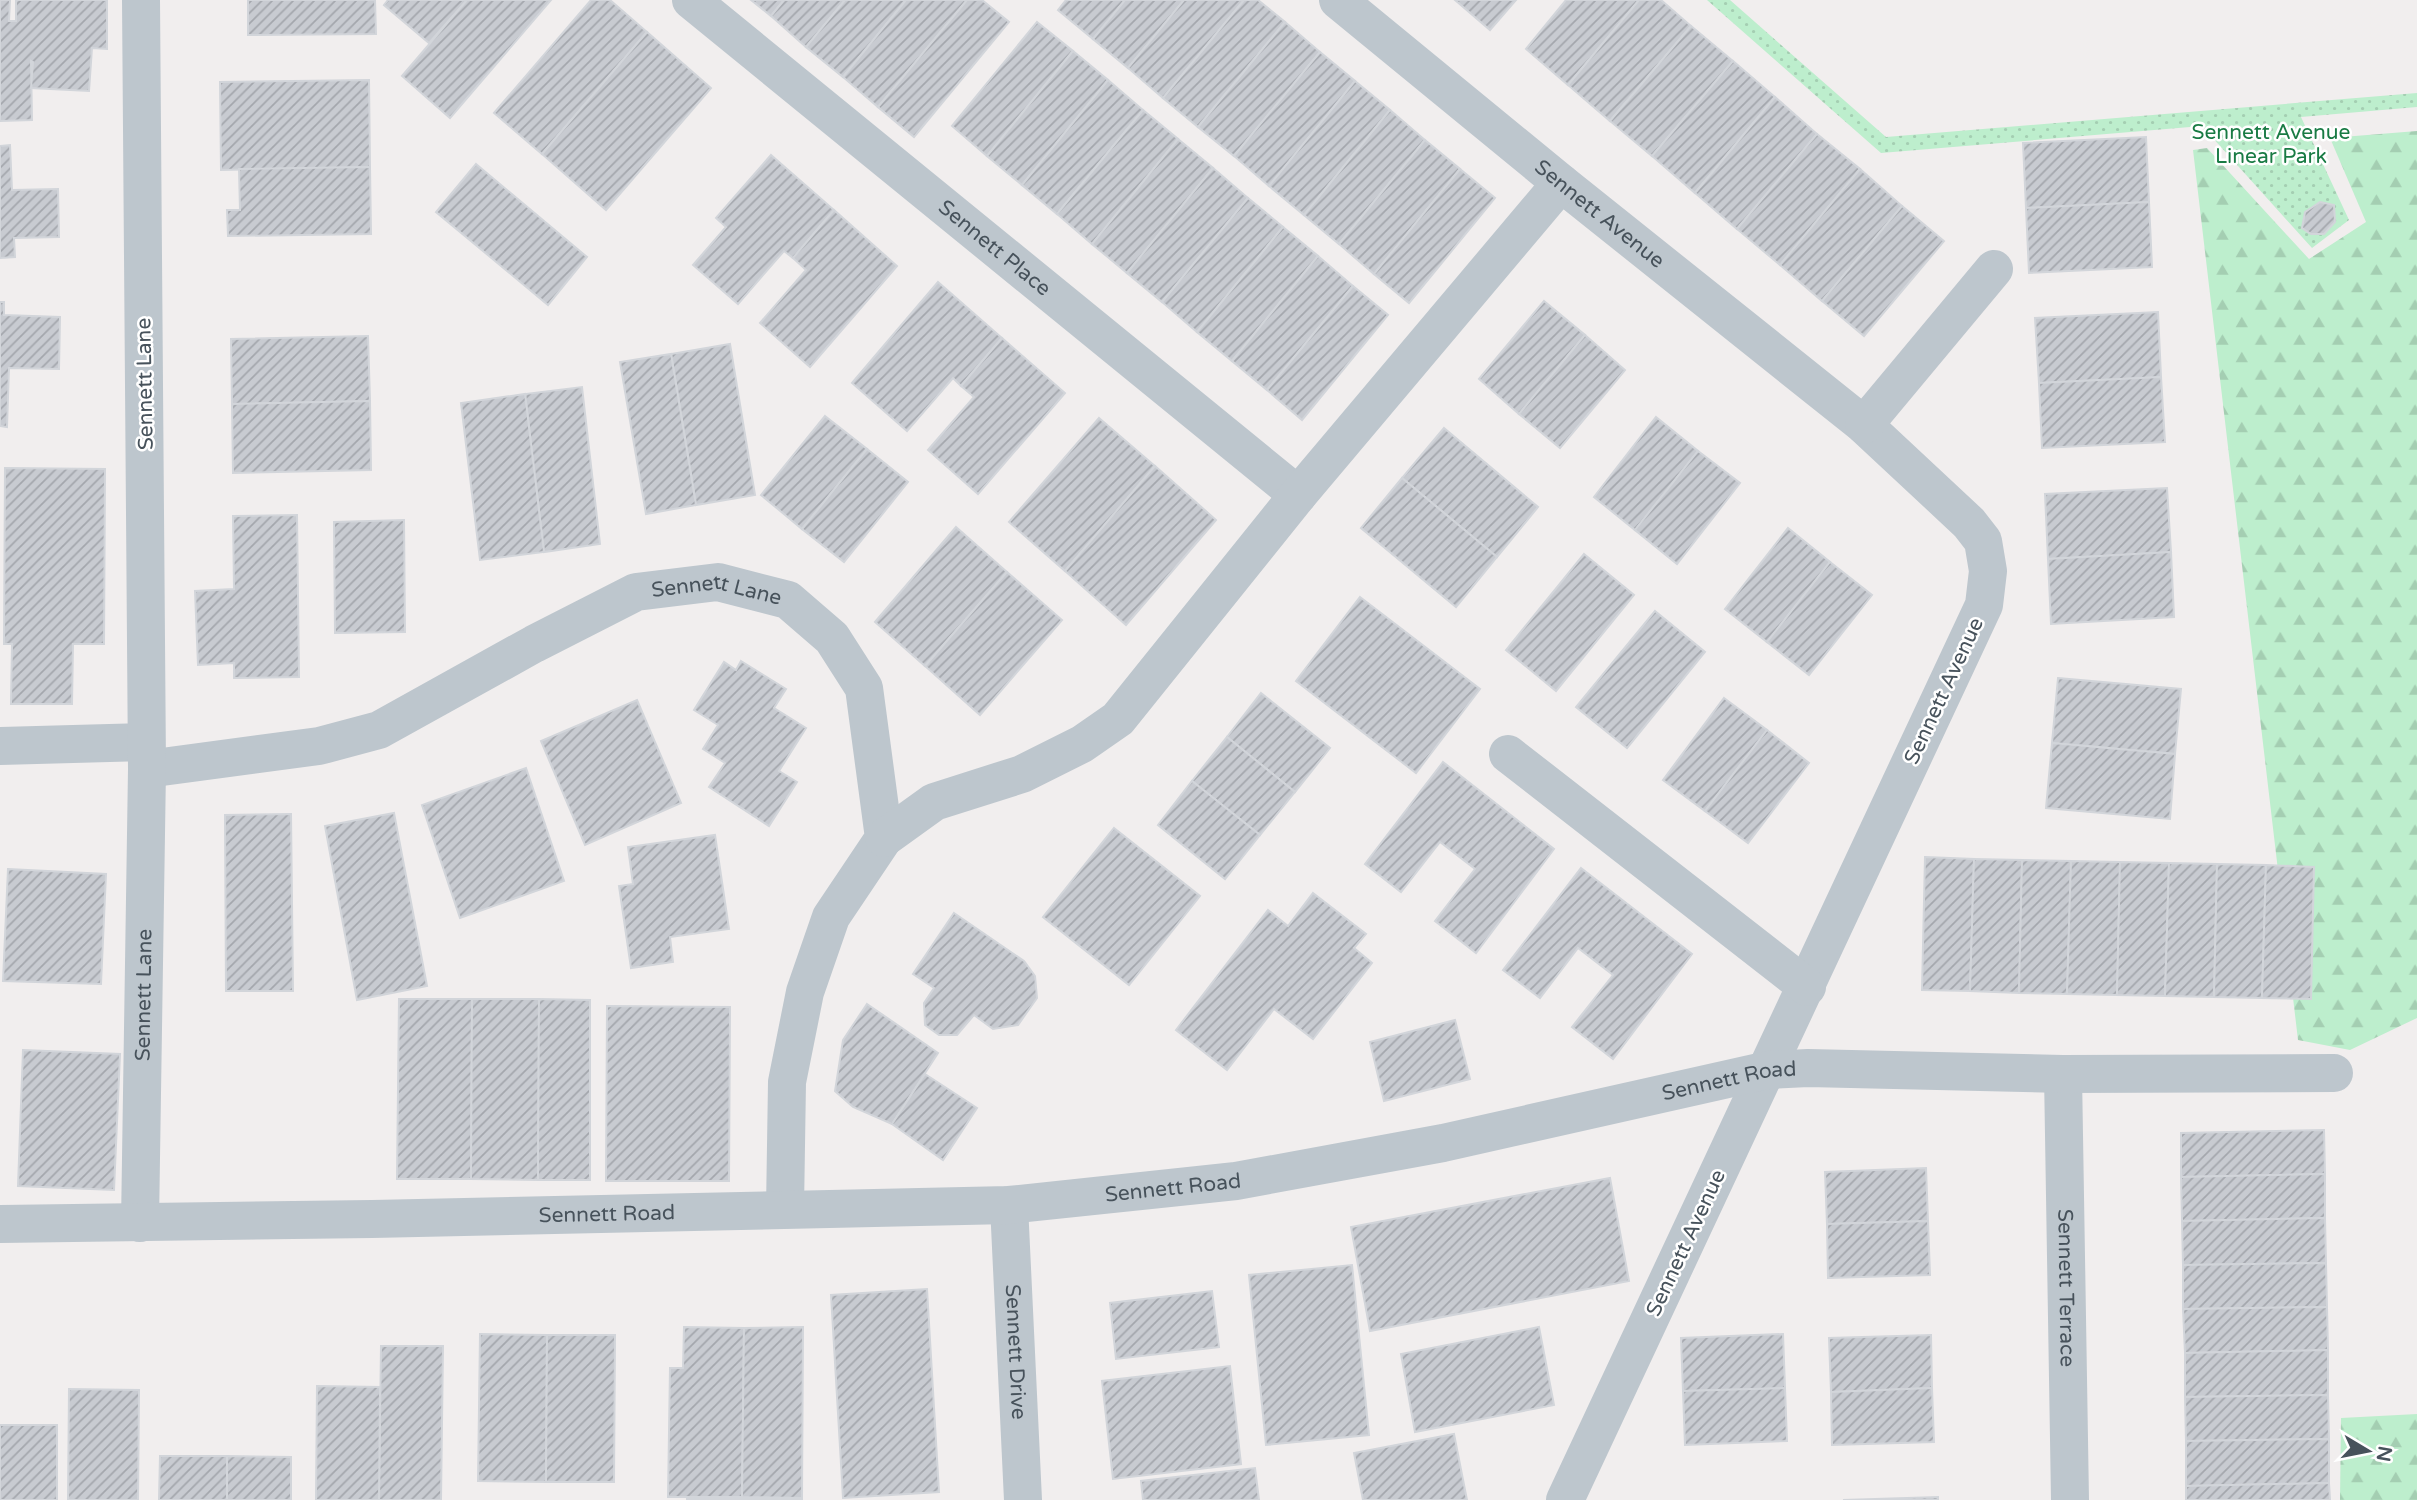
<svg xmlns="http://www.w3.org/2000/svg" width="2417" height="1500" viewBox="0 0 2417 1500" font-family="'Varela Round',sans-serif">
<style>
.forest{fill:url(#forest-firs)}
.park{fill:url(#park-dots)}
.building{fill:url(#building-hatch);stroke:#d2d5da;stroke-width:2}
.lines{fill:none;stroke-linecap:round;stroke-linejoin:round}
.minor{stroke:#bdc6cd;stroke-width:38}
.labels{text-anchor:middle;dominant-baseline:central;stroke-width:5;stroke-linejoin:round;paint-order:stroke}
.park-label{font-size:21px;fill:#197b44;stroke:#fff}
.street-label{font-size:21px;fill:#47525b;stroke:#fff}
</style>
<defs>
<pattern id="forest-firs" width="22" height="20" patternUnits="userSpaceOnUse" patternTransform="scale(1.75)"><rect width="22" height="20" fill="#bdeecd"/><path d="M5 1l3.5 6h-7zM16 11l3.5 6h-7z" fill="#a4ceb2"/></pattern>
<pattern id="park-dots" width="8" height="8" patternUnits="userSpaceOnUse" patternTransform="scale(1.75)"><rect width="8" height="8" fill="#bdeecd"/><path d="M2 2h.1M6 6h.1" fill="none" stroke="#a4ceb2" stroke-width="1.8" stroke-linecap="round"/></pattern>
<pattern id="building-hatch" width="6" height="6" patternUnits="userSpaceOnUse" patternTransform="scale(1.75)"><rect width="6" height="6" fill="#c8cbd1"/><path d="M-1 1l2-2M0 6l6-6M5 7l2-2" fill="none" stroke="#a4a7ad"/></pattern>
</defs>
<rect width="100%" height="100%" fill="#f1eeee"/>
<g class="forest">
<path d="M2417 131V1018L2350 1050 2298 1040 2193 150 2207 148 2309 259 2366 222 2330 138Z"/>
<path d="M2417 1414V1500H2340L2341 1418Z"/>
</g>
<path class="park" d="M1707 0H1730L1886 137 2417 93V107L2301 117 2349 220 2312 248 2202 126 1881 153Z"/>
<g class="building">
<path d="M0 0H10L9 21H16V0H107V49L92 48 89 91 31 88 33 62 31 61 32 120 0 121Z"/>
<path d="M248 0H375L376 34 248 35Z"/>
<path d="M388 0H467L429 43 384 5Z"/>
<path d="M467 0H551L450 118 402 76Z"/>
<path d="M591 0H610L647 32 542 154 494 113Z"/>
<path d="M751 0H784L771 16Z"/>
<path d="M784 0H845L806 47 771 16Z"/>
<path d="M845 0H906L843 77 806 47Z"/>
<path d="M906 0H967L878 107 843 77Z"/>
<path d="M967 0H982L1009 22 914 137 878 107Z"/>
<path d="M1066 0H1125L1093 39 1058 10Z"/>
<path d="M1125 0H1184L1128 68 1093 39Z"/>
<path d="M1184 0H1244L1163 98 1128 68Z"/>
<path d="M1244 0H1258L1285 22 1198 127 1163 98Z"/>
<path d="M1455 0H1516L1490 30Z"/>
<path d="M1566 0H1639L1568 85 1526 49Z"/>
<path d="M1639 0H1661L1691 26 1610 121 1568 85Z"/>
<path d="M1037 22 1073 51 987 156 952 126Z"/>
<path d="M1285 22 1320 52 1234 156 1198 127Z"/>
<path d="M1691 26 1733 61 1652 156 1610 121Z"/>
<path d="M647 32 711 88 606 210 542 154Z"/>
<path d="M1073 51 1108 80 1022 185 987 156Z"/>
<path d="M1320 52 1355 81 1269 186 1234 156Z"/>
<path d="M1733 61 1775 97 1695 193 1652 156Z"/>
<path d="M369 80 370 167 221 170 220 82Z"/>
<path d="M1108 80 1143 110 1057 214 1022 185Z"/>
<path d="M1355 81 1390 110 1304 215 1269 186Z"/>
<path d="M1775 97 1817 134 1737 229 1695 193Z"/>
<path d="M1143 110 1178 139 1092 244 1057 214Z"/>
<path d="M1390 110 1425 140 1339 244 1304 215Z"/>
<path d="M1817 134 1860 169 1780 265 1737 229Z"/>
<path d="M2146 137 2149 202 2026 208 2023 143Z"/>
<path d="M1178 139 1213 168 1127 273 1092 244Z"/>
<path d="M1425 140 1460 169 1374 274 1339 244Z"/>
<path d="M10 145 12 190 58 189 59 237 14 238 15 257 0 258V146Z"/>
<path d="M771 155 834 210 793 258 784 251 738 304 693 265 726 227 716 218Z"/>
<path d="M476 164 587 257 548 305 436 212Z"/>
<path d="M370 167 371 234 228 236 227 210H240L239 169Z"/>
<path d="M1213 168 1248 198 1162 302 1127 273Z"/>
<path d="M1460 169 1495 198 1409 303 1374 274Z"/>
<path d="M1860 169 1902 206 1822 301 1780 265Z"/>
<path d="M1248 198 1283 227 1197 332 1162 302Z"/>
<path d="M2149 202 2152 267 2029 273 2026 208Z"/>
<path d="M2320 202 2334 205 2335 222 2324 234H2311L2302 228 2305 212Z"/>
<path d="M1902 206 1944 241 1864 336 1822 301Z"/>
<path d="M834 210 897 266 810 367 760 323 806 270 793 258Z"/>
<path d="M1283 227 1318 256 1232 361 1197 332Z"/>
<path d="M1318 256 1353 286 1267 390 1232 361Z"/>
<path d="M938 282 1002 338 961 386 953 378 907 431 852 383Z"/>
<path d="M1353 286 1388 315 1302 420 1267 390Z"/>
<path d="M1544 301 1585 335 1519 414 1479 379Z"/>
<path d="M0 302H4V315L60 317 59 369 9 368 7 427 0 426Z"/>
<path d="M2158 312 2161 377 2039 383 2035 318Z"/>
<path d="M1585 335 1625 370 1560 448 1519 414Z"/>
<path d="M368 336 370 401 232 404 231 339Z"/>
<path d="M1002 338 1065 393 978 494 928 450 974 397 961 386Z"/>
<path d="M730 344 755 495 696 505 671 354Z"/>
<path d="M671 354 696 505 646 514 620 362Z"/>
<path d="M2161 377 2165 442 2042 448 2039 383Z"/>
<path d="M582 387 600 544 544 552 525 394Z"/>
<path d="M525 394 544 552 480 560 461 403Z"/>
<path d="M370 401 371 470 233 473 232 404Z"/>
<path d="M825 416 867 449 802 529 761 495Z"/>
<path d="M1656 417 1698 451 1635 530 1594 497Z"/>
<path d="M1099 418 1155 466 1065 571 1009 522Z"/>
<path d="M1444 428 1538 507 1497 557 1402 478Z"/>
<path d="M867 449 908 482 844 562 802 529Z"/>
<path d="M1698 451 1740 483 1677 564 1635 530Z"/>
<path d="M1155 466 1216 520 1126 625 1065 571Z"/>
<path d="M5 468 105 469 104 644H73L72 704H11L12 644H4Z"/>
<path d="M1402 478 1497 557 1456 607 1361 528Z"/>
<path d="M2167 488 2171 552 2048 559 2045 494Z"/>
<path d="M297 515 299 677 234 678V663L198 665 195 591 234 589 233 516Z"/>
<path d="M404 520 405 632 335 633 334 522Z"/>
<path d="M956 527 1007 572 925 666 875 622Z"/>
<path d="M1788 528 1830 562 1767 642 1725 609Z"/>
<path d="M2171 552 2174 617 2051 624 2048 559Z"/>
<path d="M1584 554 1634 595 1556 691 1506 650Z"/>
<path d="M1830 562 1872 595 1809 675 1767 642Z"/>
<path d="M1007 572 1062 620 980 715 925 666Z"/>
<path d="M1360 597 1480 689 1416 773 1296 681Z"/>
<path d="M1655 611 1705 652 1627 748 1576 707Z"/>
<path d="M741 661 786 689 774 708 806 728 779 771 797 782 769 826 709 787 725 763 703 749 718 725 694 710 724 662 736 670Z"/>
<path d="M2058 678 2181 689 2175 754 2052 743Z"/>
<path d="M1261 693 1330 748 1295 792 1227 737Z"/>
<path d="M1724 698 1767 730 1705 811 1663 780Z"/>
<path d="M637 700 681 803 585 845 541 741Z"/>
<path d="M1767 730 1809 763 1748 843 1705 811Z"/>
<path d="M1227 737 1295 792 1260 835 1192 781Z"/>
<path d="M2052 743 2175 754 2170 819 2046 808Z"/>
<path d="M1443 762 1554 849 1476 953 1435 921 1475 869 1440 842 1401 892 1365 864Z"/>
<path d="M526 768 564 881 460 918 422 805Z"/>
<path d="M1192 781 1260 835 1225 879 1158 825Z"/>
<path d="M394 813 427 986 357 1000 325 826Z"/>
<path d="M291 814 293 991H226L225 815Z"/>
<path d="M1114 828 1200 896 1129 985 1043 917Z"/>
<path d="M715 835 729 929 670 937 673 962 631 968 619 886 633 884 628 847Z"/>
<path d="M1925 857 1974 859 1970 991 1922 990Z"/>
<path d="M1974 859 2022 860 2019 993 1970 991Z"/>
<path d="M2022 860 2071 861 2067 994 2019 993Z"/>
<path d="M2071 861 2120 862 2117 995 2067 994Z"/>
<path d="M2120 862 2169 863 2165 996 2117 995Z"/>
<path d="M2169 863 2217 864 2214 997 2165 996Z"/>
<path d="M2217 864 2266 865 2262 998 2214 997Z"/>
<path d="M2266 865 2314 867 2311 999 2262 998Z"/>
<path d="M1581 868 1692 954 1613 1059 1572 1027 1613 975 1578 948 1540 998 1503 970Z"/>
<path d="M8 869 106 874 101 984 3 981Z"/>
<path d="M1313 893 1366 934 1354 948 1372 963 1313 1039 1274 1009 1227 1070 1176 1030 1268 910 1288 926Z"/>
<path d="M954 913 1024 961 1035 976 1037 998 1018 1025 993 1029 974 1015 957 1035H939L925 1025 924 1003 934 988 913 974Z"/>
<path d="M399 999H472L471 1179H397Z"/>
<path d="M472 999H539L538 1180 471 1179Z"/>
<path d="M539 999 590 1000V1180H538Z"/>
<path d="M867 1004 938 1053 892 1124 853 1107 835 1091 843 1040Z"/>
<path d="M607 1006 730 1007 729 1181H606Z"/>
<path d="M1455 1020 1470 1079 1384 1101 1370 1042Z"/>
<path d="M23 1050 120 1054 114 1190 18 1186Z"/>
<path d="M925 1074 977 1108 943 1160 892 1124Z"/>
<path d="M2324 1130 2325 1174 2181 1177V1133Z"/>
<path d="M1926 1168 1928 1221 1827 1224 1825 1172Z"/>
<path d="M2325 1174V1218L2182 1221 2181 1177Z"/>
<path d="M1610 1178 1629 1281 1370 1331 1351 1227Z"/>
<path d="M2325 1218 2326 1263 2183 1265 2182 1221Z"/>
<path d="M1928 1221 1930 1275 1828 1278 1827 1224Z"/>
<path d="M2326 1263 2327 1307 2183 1309V1265Z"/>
<path d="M1352 1265 1369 1435 1266 1445 1249 1275Z"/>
<path d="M927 1289 939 1492 843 1498 831 1295Z"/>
<path d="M1212 1291 1219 1347 1116 1359 1110 1303Z"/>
<path d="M2327 1307 2328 1350 2185 1353 2183 1309Z"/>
<path d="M684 1327 744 1328 742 1497H668L670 1368H683Z"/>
<path d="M803 1327 802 1498 742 1497 744 1328Z"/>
<path d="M1539 1327 1554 1405 1415 1432 1401 1354Z"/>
<path d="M480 1334 547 1335 546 1482 478 1481Z"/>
<path d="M1783 1334 1785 1388 1683 1391 1681 1338Z"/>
<path d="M547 1335H615L614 1482H546Z"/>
<path d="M1931 1335 1932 1388 1831 1392 1829 1338Z"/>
<path d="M381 1346H443L441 1500H379Z"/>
<path d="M2328 1350V1395L2185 1397V1353Z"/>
<path d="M1230 1366 1241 1464 1113 1479 1102 1381Z"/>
<path d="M317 1386 380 1387 379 1500H316Z"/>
<path d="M1785 1388 1787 1441 1685 1445 1683 1391Z"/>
<path d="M1932 1388 1934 1442 1832 1445 1831 1392Z"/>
<path d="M69 1389 139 1390 138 1500H68Z"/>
<path d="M2328 1395 2329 1439 2186 1441 2185 1397Z"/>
<rect x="0" y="1425" width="57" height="75"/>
<path d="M1454 1434 1467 1500H1363L1354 1453Z"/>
<path d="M2329 1439V1483L2186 1486V1441Z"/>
<path d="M160 1456H227V1500H159Z"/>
<path d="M227 1456 291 1457V1500H227Z"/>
<path d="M1255 1468 1259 1500H1143L1141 1481Z"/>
<path d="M2329 1483 2330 1500H2186V1486Z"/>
<path d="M1938 1497V1500H1843Z"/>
<rect x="687" y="1498" width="115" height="2"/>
</g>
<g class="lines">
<g class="minor">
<path id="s1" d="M691 0 1298 495"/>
<path id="s2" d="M1338 0 1561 183 1864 425 1969 523 1983 541 1988 571 1984 605 1565 1500"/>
<path d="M1864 425 1994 269"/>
<path d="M0 746 146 742"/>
<path d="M1508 754 1807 987"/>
<path id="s3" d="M147 769 319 746 379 730 534 644 636 592 718 582 788 600 832 638 864 688 884 838 831 917 805 992 787 1082 785 1209"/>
<path d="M884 838 934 802 1022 774 1082 744 1118 719 1298 495 1561 183"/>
<path id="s4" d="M2063 1074 2070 1500"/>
<path id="s5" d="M1009 1205 1023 1500"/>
<path id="s6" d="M140 1223 147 769 141 0"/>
<path id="s7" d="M0 1224 372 1219 1009 1205 1236 1181 1443 1143 1768 1070 1808 1068 2063 1074 2334 1073"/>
</g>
</g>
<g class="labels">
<g class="park-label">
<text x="2271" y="132">Sennett Avenue<tspan x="2271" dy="24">Linear Park</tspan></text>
</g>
<g class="street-label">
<text stroke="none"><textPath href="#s2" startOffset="338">Sennett Avenue</textPath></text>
<text stroke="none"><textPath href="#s1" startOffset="392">Sennett Place</textPath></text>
<text transform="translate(145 384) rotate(-91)">Sennett Lane</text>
<text stroke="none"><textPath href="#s3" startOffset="609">Sennett Lane</textPath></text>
<text transform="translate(1944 691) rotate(-65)">Sennett Avenue</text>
<text stroke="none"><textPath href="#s6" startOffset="228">Sennett Lane</textPath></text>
<text stroke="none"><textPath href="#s7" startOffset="1741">Sennett Road</textPath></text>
<text stroke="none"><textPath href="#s7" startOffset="1174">Sennett Road</textPath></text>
<text stroke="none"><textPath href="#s7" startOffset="607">Sennett Road</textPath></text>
<text transform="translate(1686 1243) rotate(-65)">Sennett Avenue</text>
<text stroke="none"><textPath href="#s4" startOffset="214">Sennett Terrace</textPath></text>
<text stroke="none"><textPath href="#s5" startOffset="147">Sennett Drive</textPath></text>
</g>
</g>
<g transform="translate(2368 1451) rotate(100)" stroke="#ffffff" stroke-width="5" paint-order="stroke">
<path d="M0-5L12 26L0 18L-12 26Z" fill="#47525b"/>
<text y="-10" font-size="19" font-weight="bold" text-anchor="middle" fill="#47525b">N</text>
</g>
</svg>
